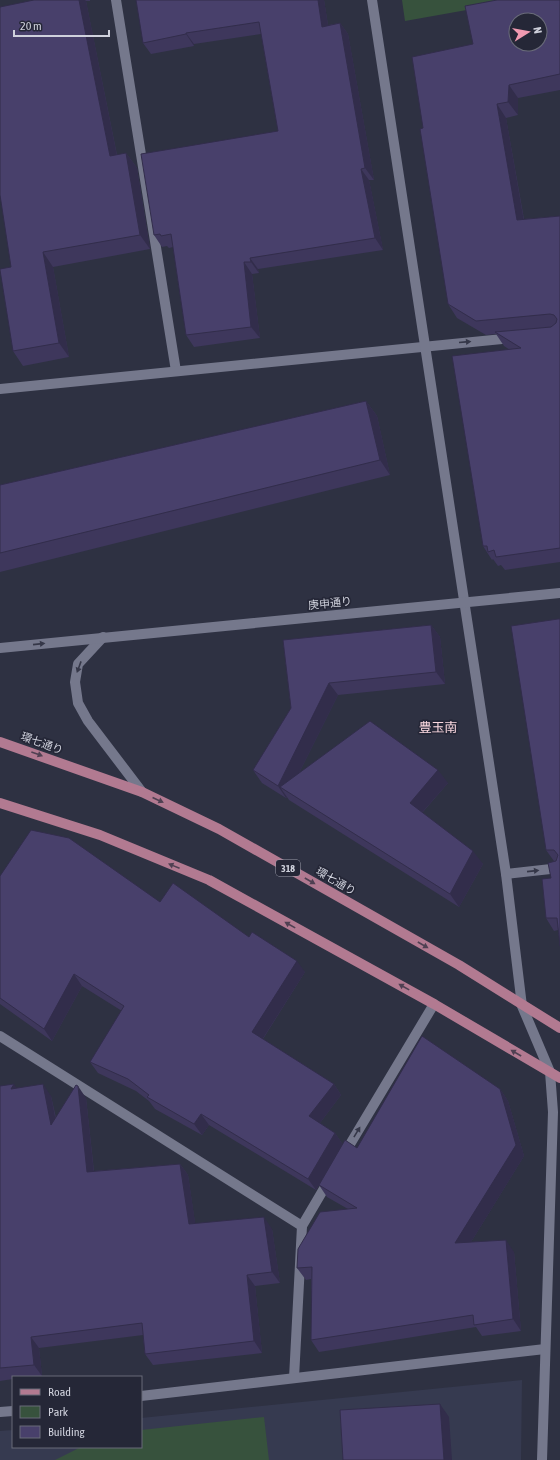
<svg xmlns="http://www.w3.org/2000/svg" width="560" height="1460" viewBox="0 0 560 1460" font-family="'Asap Condensed','Noto Sans JP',sans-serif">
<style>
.built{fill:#363a50}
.green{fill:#37523d}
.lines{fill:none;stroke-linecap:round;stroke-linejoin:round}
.street{stroke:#75788c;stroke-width:10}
.secondary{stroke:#75788c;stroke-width:10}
.primary{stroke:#b27a91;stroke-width:10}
.wall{fill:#3e375c}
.shaded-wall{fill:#322d4b}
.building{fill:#48406b;stroke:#322d4b;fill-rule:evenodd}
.oneway{fill:#353748}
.oneway2{fill:#4f4052}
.labels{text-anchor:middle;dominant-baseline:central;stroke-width:3.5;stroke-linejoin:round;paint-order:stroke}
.shield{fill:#252737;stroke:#9c9eaa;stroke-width:1}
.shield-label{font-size:10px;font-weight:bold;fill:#cfd1dc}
.street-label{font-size:11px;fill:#cfd1dc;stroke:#252737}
.quarter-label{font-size:13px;fill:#fcd9e1;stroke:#252737}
</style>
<rect width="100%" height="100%" fill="#2e3142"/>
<path class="built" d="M522 1380 521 1460H0V1431L13 1430V1447H141V1418Z"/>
<g class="green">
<path d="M402 0H506V3L405 21Z"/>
<path d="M264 1417 269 1460H55L81 1447H141V1430Z"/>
</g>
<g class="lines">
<g class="street">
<path d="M116 0 176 371"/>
<path d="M0 389 513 338"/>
<path d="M506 874 560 868"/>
<path d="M0 1036 302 1226"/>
<path d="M343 1156 434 1004"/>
<path d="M294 1378 302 1226 329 1180"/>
<path d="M141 1396 545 1349"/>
<path d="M0 1412 13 1411"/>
</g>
<g class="secondary">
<path d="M372 0 506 874 522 1006 550 1072 553 1112 542 1460"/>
<path d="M103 637 78 664 75 682 78 703 88 721 142 792"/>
<path d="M0 648 560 593"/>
</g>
<g class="primary">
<path d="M0 742 142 792 219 829 459 965 560 1028"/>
<path d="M0 803 100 835 209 880 434 1004 560 1078"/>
</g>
</g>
<g class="wall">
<path d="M34 0H90V1H86L117 155 126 153 137 168 150 249 53 267 69 357 23 366 13 351 11 267Z"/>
<path d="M324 0 328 25 340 23 348 34 374 180H369L383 250 258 269 259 273 252 274 260 338 194 347 186 335 173 247 169 248 167 246 162 247 154 235 278 131 261 34 194 44V46L151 54 143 43Z"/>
<path d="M560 0V90L518 98V115L506 118 524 219 560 216V562L505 570 501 565 498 566 493 559 492 560 483 546 510 350 504 346 496 334 486 335 457 318 448 304 423 128 473 44Z"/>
<path d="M366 401 377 416 390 475 0 572V485Z"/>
<path d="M558 619V930L554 931 546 918 551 878 554 861 546 850Z"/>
<path d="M431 625 440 637 445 684 338 695 299 773 448 783 422 813 483 864 459 907 289 800 287 797 286 798 262 783 253 770 291 708 283 640Z"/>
<path d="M0 876 160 902 249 937 305 972 263 1039 334 1084 341 1095 320 1123 335 1133 343 1145 357 1148 500 1089 508 1101 524 1156 471 1242 514 1252 521 1331 482 1336 476 1327 319 1352 311 1340V1279L306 1280 297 1268 348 1209 327 1197 319 1185 316 1190 209 1125 202 1135 155 1109 149 1101 136 1091 98 1073 90 1062 122 1011 82 986 52 1041 0 1004Z"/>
<path d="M0 1086 17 1088 51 1096 56 1118 86 1098 94 1171 180 1164 188 1175 195 1223 272 1229 280 1283 255 1286 262 1353 153 1365 145 1354 143 1335 39 1348 42 1376 34 1377H13V1379L0 1381Z"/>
</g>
<g class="shaded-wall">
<path d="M79 0H85L86 1 120 171 110 156Z"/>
<path d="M318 0H324L330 38 322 27Z"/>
<path d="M340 23 348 34 374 180 365 168Z"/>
<path d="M186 33 194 44V46L186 34Z"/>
<path d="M509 85 518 98V115L508 102Z"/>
<path d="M497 104 506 118 526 233 517 220Z"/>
<path d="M126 153 137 168 150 249 140 235Z"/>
<path d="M361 169 369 180 383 250 375 238Z"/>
<path d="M43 252 53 267 69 357 59 343Z"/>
<path d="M250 258 258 269 259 273 251 262Z"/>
<path d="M244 262 252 274 260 338 251 327Z"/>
<path d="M366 401 377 416 390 475 380 460Z"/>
<path d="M431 625 440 637 445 684 436 672Z"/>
<path d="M329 683 338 695 289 793 280 787 287 797 286 798 278 786Z"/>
<path d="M438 770 448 783 419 816 410 803Z"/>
<path d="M473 851 483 864 459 907 450 894Z"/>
<path d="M297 961 305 972 260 1043 252 1032Z"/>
<path d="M74 974 82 986 52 1041 44 1029Z"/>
<path d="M14 1084 22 1096 11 1089Z"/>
<path d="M43 1084 51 1096 59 1137 51 1125Z"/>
<path d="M334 1084 341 1095 317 1127 309 1116Z"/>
<path d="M78 1086 86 1098 95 1183 87 1172Z"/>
<path d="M500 1089 508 1101 524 1156 463 1255 455 1243Z"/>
<path d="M201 1114 209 1125 202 1135 194 1124Z"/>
<path d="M335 1133 343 1145 316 1190 308 1179Z"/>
<path d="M180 1164 188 1175 197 1235 189 1224Z"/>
<path d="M264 1217 272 1229 280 1283 272 1272Z"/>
<path d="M506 1240 514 1252 521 1331 513 1319Z"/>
<path d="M247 1275 255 1286 262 1353 254 1341Z"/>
<path d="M31 1337 39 1348 42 1376 34 1365Z"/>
<path d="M440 1404 449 1417 452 1460H444Z"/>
</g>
<g class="building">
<path d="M34 0H79L110 156 126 153 140 235 43 252 59 343 13 351 0 270V269L11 267 0 195V7Z"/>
<path d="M136 0H318L322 27 340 23 365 168 361 169 375 238 250 258 251 262H244L251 327 186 335 171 234 161 236 160 234 154 235 141 154 278 131 259 22 186 33V34L143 43Z"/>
<path d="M497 0H560V74L509 85 508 102 497 104 517 220 560 216V548L496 557 494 550 488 552 487 546H483L452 356 521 348 495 332 551 327 556 323 557 319 554 315 550 314 476 321 448 304 420 129 423 128 412 57 473 44 465 6ZM516 20H540V44H516Z"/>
<path d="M366 401 380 460 0 553V485Z"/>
<path d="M558 619H560V946L557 918H546L542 879 551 878 548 863 556 861 558 855 554 850H546L511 626Z"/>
<path d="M431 625 436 672 329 683 278 786 253 770 291 708 283 640Z"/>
<path d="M370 721 438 770 410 803 473 851 450 894 280 787Z"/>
<path d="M31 830 69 838 160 902 173 883 249 937 252 932 297 961 252 1032 334 1084 309 1116 335 1133 308 1179 201 1114 194 1124 147 1097 149 1095 128 1079 90 1062 124 1006 74 974 44 1029 0 998V876Z"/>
<path d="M422 1036 500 1089 516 1145 455 1243 506 1240 513 1319 474 1325 473 1315 311 1340 312 1267 297 1268 298 1249 320 1212 357 1208 319 1185 345 1140 357 1148Z"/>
<path d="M14 1084 11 1089 43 1084 51 1125 76 1085 78 1086 87 1172 180 1164 189 1224 264 1217 272 1272 247 1275 254 1341 145 1354 142 1323 31 1337 34 1365 0 1368V1086Z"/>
<path d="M440 1404 444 1460H343L340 1410Z"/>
</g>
<defs><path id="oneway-solid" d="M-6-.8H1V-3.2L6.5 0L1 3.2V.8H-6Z"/></defs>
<g class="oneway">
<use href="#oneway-solid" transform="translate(465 342) rotate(-5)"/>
<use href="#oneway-solid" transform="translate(39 644) rotate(-6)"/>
<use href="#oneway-solid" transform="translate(79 667) rotate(110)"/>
<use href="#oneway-solid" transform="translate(533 871) rotate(-6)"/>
<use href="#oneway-solid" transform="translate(357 1132) rotate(-59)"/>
</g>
<g class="oneway2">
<use href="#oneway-solid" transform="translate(37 754) rotate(20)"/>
<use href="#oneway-solid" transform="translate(158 800) rotate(25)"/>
<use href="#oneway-solid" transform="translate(174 866) rotate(-158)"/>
<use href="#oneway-solid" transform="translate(310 881) rotate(30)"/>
<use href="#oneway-solid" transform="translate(290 925) rotate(-151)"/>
<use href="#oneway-solid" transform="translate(423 945) rotate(30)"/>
<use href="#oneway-solid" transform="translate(404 987) rotate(-151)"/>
<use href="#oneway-solid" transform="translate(516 1053) rotate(-150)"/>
</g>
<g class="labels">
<rect class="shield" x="276" y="860" width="24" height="16" rx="3"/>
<g class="shield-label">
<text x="288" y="868">318</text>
</g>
<g class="street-label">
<text transform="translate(330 603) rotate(-6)">庚申通り</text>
<text transform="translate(42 743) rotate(20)">環七通り</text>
<text transform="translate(336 881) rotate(30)">環七通り</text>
</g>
<g class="quarter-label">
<text x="438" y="727">豊玉南</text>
</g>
</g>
<rect x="12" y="1376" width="130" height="72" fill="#252737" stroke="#696b79"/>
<rect x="20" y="1389" width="20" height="6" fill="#b27a91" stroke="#696b79"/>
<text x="48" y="1396" font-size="12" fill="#cfd1dc">Road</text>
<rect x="20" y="1406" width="20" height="12" fill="#37523d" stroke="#696b79"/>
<text x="48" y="1416" font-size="12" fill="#cfd1dc">Park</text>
<rect x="20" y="1426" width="20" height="12" fill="#48406b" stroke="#696b79"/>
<text x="48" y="1436" font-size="12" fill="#cfd1dc">Building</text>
<g transform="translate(528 32) rotate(79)"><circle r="19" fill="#252737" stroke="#696b79"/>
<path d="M0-3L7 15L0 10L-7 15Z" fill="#f19ab1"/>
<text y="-6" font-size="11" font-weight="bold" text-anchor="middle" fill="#cfd1dc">N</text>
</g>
<path d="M14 30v6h95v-6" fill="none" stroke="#cfd1dc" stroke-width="2"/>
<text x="20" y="30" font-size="12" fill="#cfd1dc" stroke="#252737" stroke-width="3" paint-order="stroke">20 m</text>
</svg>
